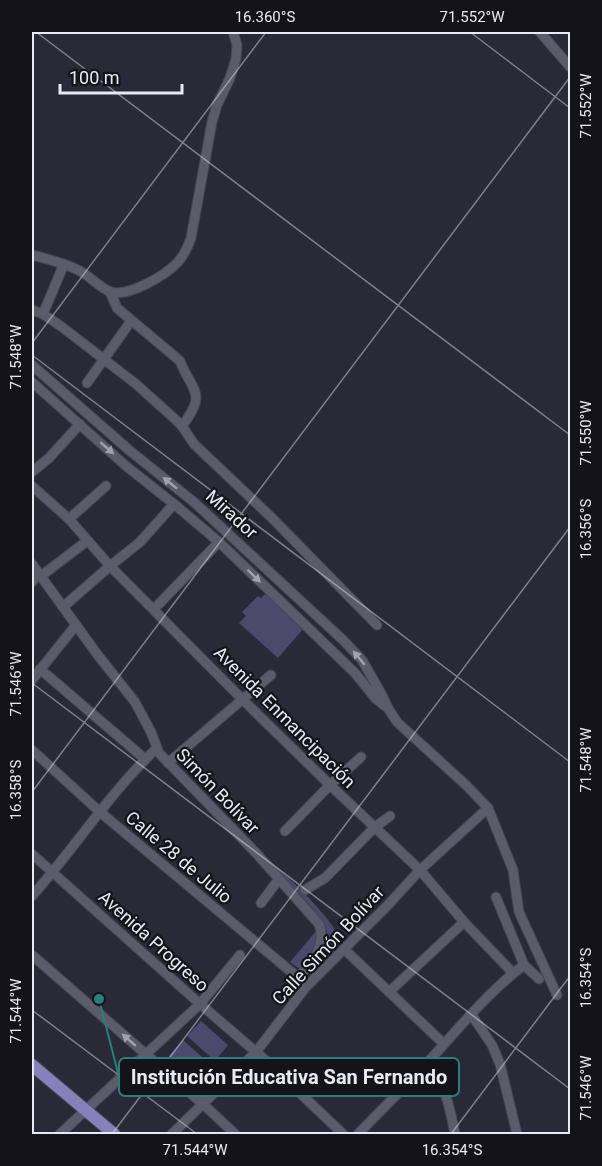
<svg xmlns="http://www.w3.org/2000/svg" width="602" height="1166" viewBox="0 0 602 1166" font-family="Roboto,sans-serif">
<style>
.green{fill:#4d496d}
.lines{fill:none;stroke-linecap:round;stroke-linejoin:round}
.minor-casing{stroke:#464551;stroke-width:11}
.major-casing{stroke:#464551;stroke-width:14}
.minor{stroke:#5c5b6b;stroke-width:9}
.major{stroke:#8780bb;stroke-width:12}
.oneway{fill:#a2a2af}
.ticks{fill:none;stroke:#e9e9f3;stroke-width:1.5;stroke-opacity:0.45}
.labels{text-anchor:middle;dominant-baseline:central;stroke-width:4.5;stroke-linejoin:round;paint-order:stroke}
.street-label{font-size:18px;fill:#e9e9f3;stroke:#131319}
.leader{fill:none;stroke:#25827b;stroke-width:2}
.callout-dot{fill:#25827b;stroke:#131319;stroke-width:2}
.callout{fill:#131319;stroke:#25827b;stroke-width:2}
.callout-label{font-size:20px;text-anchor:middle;font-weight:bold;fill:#e9e9f3}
.neatline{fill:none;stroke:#e9e9f3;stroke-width:2}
.ticks-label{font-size:15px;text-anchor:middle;fill:#e9e9f3}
</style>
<rect width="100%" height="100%" fill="#2a2937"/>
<g class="green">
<path d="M266 593 303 629 278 658 239 623 246 616 242 612 258 596 261 598Z"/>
<path d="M273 867H277L282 872C294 883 345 930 339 945 335 955 324 962 316 968L315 965C322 955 329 943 326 929 324 917 284 878 273 867Z"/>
<path d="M317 930C316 946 310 957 300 969L290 962Z"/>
<path d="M201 1021 228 1045 215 1061 187 1036Z"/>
<path d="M183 1040 211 1065 197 1081 169 1056Z"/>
</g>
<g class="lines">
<defs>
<g id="minor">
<path d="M540 32 570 67"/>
<path d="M32 255C48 259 65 263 80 271 91 277 100 288 111 292 129 297 166 275 178 262 184 255 188 247 191 238L212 122 217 105 230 78 236 59 237 45 233 32"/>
<path d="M110 292 117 308 180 361C192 392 208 392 182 426"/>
<path d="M32 310 43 314 62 327 136 384 176 420 182 426 194 444 272 518 377 625"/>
<path d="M43 314 64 264"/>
<path d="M32 365 129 450 195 503 343 640 362 660 382 695 388 708 397 722 467 786 488 808 513 870 519 912 557 995"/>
<path d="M32 382 126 466 174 504 219 542 355 673 376 699 385 706"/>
<path d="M87 383 131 321"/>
<path d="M32 472 49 458 80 424"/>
<path d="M32 486 69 519 110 566 242 699 330 785 420 870 464 922 513 973"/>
<path d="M69 519 106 486"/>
<path d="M32 564 97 654 135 702 151 732 159 753 257 854 319 924C327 944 311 963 299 977"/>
<path d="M32 582 36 577 41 576 87 541"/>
<path d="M63 607 110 566 140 542 174 504"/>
<path d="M154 609 219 542"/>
<path d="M40 669 145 759"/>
<path d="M32 680 76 625"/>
<path d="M32 750 100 812 301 980"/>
<path d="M168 763 271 675"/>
<path d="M285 831 330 785 361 757"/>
<path d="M32 854 200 1004 263 1058 343 1134"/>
<path d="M305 890 325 878 375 827 390 816"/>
<path d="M32 896C75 848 110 792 157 748"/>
<path d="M496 897 524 965 539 979"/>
<path d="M261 903 279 879"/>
<path d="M344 949 444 1044"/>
<path d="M32 955 203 1104 235 1134"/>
<path d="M389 992 464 922"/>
<path d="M471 1014 492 1045 500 1064 517 1134"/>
<path d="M427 1062C446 1089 449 1103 455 1134"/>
<path d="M60 1134 200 1004 240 955"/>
<path d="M172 1134 256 1052 306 987 387 906 420 870 488 808"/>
<path d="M358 1134C381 1110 406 1086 429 1061 459 1028 488 992 524 965"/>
</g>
<path id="major" d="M32 1065 114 1134"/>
</defs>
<use href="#minor" class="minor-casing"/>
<use href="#major" class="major-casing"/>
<use href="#minor" class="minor"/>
<use href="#major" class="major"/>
</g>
<defs><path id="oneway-solid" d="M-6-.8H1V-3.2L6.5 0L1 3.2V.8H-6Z" transform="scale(1.5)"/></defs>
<g class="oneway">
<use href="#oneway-solid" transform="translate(107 448) rotate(41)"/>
<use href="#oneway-solid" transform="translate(170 483) rotate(-141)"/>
<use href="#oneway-solid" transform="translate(254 576) rotate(44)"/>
<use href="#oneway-solid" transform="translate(359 658) rotate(-130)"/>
<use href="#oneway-solid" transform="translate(129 1040) rotate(-139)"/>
</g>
<path class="ticks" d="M36 32 570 435M470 32 570 108M32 343 266 32M32 355 570 762M32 683 570 1089M32 792 570 77M32 1010 197 1134M112 1134 570 527M451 1134 570 976"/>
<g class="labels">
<g class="street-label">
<text transform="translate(232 514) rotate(42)">Mirador</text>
<text transform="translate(285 717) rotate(45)">Avenida Enmancipación</text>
<text transform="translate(218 791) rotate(46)">Simón Bolívar</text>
<text transform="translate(179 857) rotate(40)">Calle 28 de Julio</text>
<text transform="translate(154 941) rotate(42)">Avenida Progreso</text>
<text transform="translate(328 945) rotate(-47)">Calle Simón Bolívar</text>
</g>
</g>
<path class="leader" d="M99 999L119 1077"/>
<circle class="callout-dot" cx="99" cy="999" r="6"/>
<rect class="callout" x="119" y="1058" width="340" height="38" rx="6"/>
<g class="callout-label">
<text x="289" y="1084">Institución Educativa San Fernando</text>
</g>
<rect width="602" height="1166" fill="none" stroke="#131319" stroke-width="66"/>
<path d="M60 84v9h122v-9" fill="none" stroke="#e9e9f3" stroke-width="3"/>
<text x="69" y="84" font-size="18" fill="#e9e9f3" stroke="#131319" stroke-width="4.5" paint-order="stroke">100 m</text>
<rect x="33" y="33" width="536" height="1100" class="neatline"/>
<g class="ticks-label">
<text x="265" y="22">16.360°S</text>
<text x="472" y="22">71.552°W</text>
<text transform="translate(586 106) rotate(-90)" y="5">71.552°W</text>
<text transform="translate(16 357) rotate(-90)" y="5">71.548°W</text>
<text transform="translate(586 433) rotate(-90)" y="5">71.550°W</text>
<text transform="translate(586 529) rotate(-90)" y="5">16.356°S</text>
<text transform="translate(16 684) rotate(-90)" y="5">71.546°W</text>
<text transform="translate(586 760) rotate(-90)" y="5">71.548°W</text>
<text transform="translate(16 790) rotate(-90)" y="5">16.358°S</text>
<text transform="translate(586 978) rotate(-90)" y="5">16.354°S</text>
<text transform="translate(16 1011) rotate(-90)" y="5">71.544°W</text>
<text transform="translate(586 1088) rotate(-90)" y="5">71.546°W</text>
<text x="195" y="1155">71.544°W</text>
<text x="452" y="1155">16.354°S</text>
</g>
</svg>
